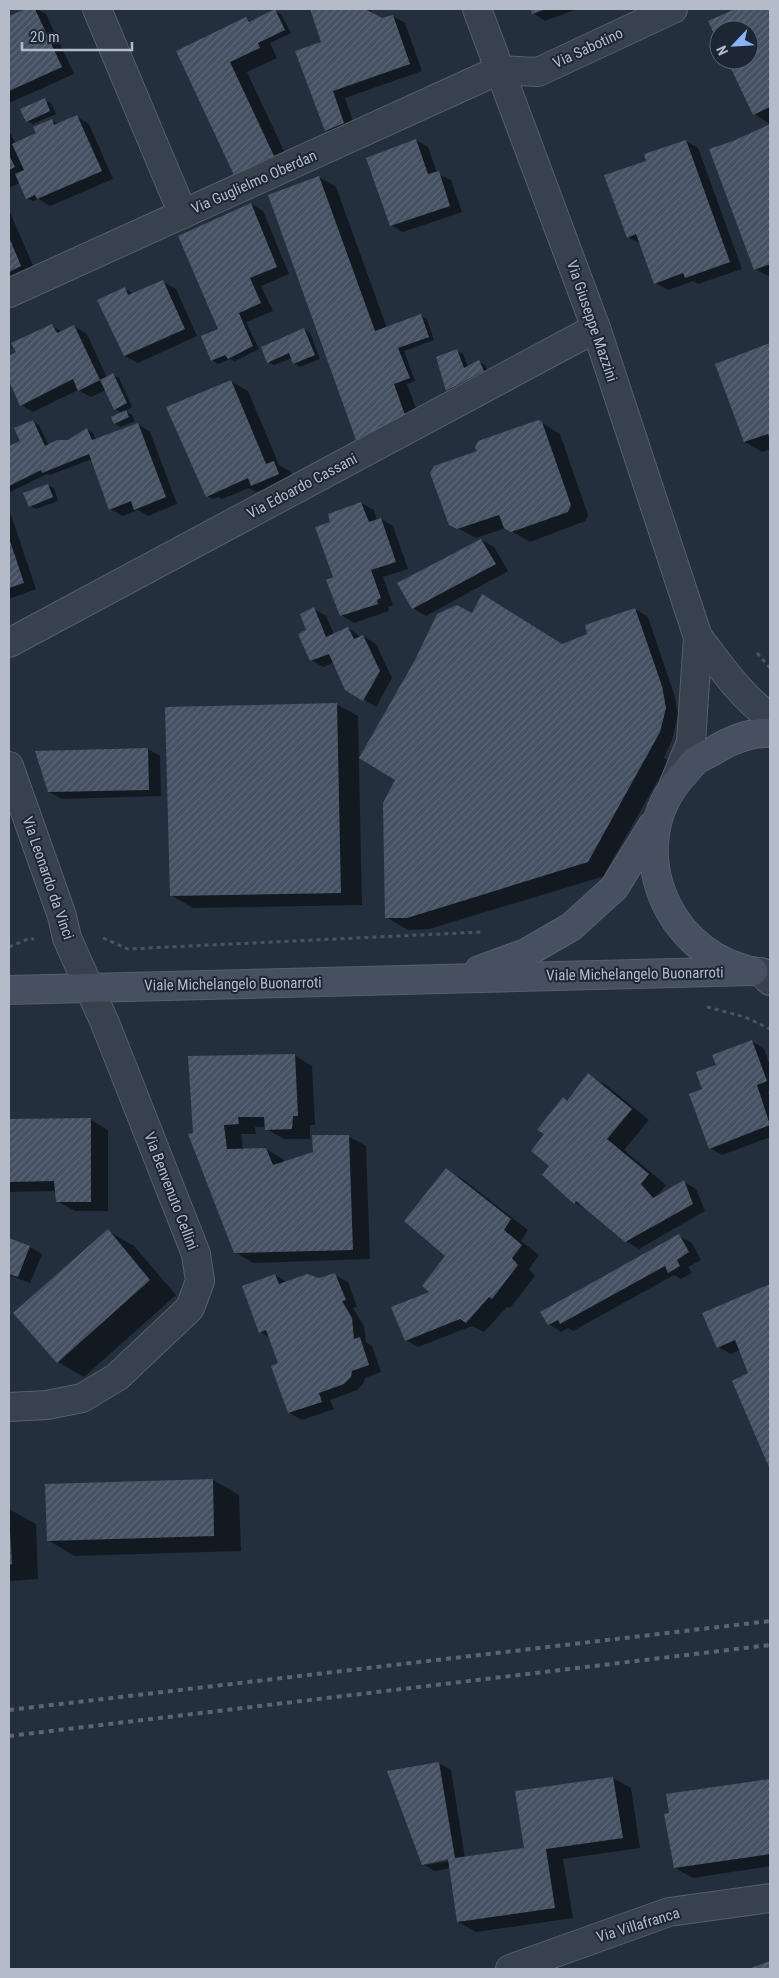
<svg xmlns="http://www.w3.org/2000/svg" width="779" height="1978" viewBox="0 0 779 1978" font-family="'Roboto Condensed',sans-serif">
<style>
.shadow{fill:#0007;fill-rule:evenodd}
.building{fill:url(#building-hatch)}
.lines{fill:none;stroke-linecap:round;stroke-linejoin:round}
.street-casing{stroke:#565f6c;stroke-width:30}
.secondary-casing{stroke:#565f6c;stroke-width:30}
.path{stroke:#44595c;stroke-width:3;stroke-dasharray:4 4;stroke-linecap:butt}
.street{stroke:#38414e;stroke-width:28}
.secondary{stroke:#465061;stroke-width:28}
.rail{stroke:#5a6575;stroke-width:4;stroke-dasharray:5 5;stroke-linecap:butt}
.labels{text-anchor:middle;dominant-baseline:central;stroke-width:4;stroke-linejoin:round;paint-order:stroke}
.street-label{font-size:15px;fill:#b4bcc9;stroke:#1d2633}
</style>
<defs>
<pattern id="building-hatch" width="6" height="6" patternUnits="userSpaceOnUse" patternTransform="scale(1.25)"><rect width="6" height="6" fill="#455162"/><path d="M-1 1l2-2M0 6l6-6M5 7l2-2" fill="none" stroke="#5d6877"/></pattern>
</defs>
<rect width="100%" height="100%" fill="#242f3e"/>
<g class="shadow">
<path d="M29 9H37L46 14 74 74 9 103V18Z"/>
<path d="M315 9H370L372 14 382 19 393 16 405 23 422 71 345 98 356 130 338 138 326 130 322 43 311 10Z"/>
<path d="M531 9H577L545 21 533 13Z"/>
<path d="M738 9H770V124L754 114 728 60H749V30H719V41L710 22Z"/>
<path d="M275 11 281 14 291 33 270 43 277 58 247 72 291 166 252 184 235 174 178 51 246 19 252 22Z"/>
<path d="M44 100 51 103 56 114 33 124 27 121Z"/>
<path d="M77 117 89 124 113 179 50 206 39 199 33 201 27 198 20 183 9 188V130L15 143 37 134 52 121 58 124Z"/>
<path d="M770 125V275L768 276 755 269 734 143Z"/>
<path d="M416 140 428 147 437 173 451 180 462 212 403 232 391 225Z"/>
<path d="M686 141 698 148 742 269 698 284 693 281 668 290 655 283 641 244 628 237Z"/>
<path d="M319 177 336 187 387 328 421 316 427 319 434 340 404 351 415 381 407 384 422 425 375 449 357 439Z"/>
<path d="M251 204 263 211 289 274 261 286 273 311 246 322 259 349 235 361 230 359 218 364 212 360Z"/>
<path d="M9 210 38 277 9 287Z"/>
<path d="M163 282 176 289 197 336 138 363 125 356 99 301 125 289 134 294Z"/>
<path d="M52 326 63 332 74 326 87 334 107 378 113 375 119 378 132 407 125 411 132 415 135 421 121 427 115 424 112 418 123 413 115 409 106 390 91 397 78 390 33 412 21 405 9 378V357L17 353Z"/>
<path d="M304 329 310 333 320 359 300 367 294 363 292 358 274 365 268 362Z"/>
<path d="M770 345V449L762 452 745 442 717 365Z"/>
<path d="M457 351 463 354 468 368 479 362 485 365 489 375 453 394 447 390 437 358Z"/>
<path d="M230 381 248 391 279 465 291 472 296 484 270 495 261 490 256 492 249 488 222 499 218 497 213 499 207 496Z"/>
<path d="M33 421 39 425 49 446 69 441 87 429 93 433 96 440 138 424 150 432 177 504 148 516 138 510 123 516 110 509 92 459 50 475 47 474 10 492 9 445 11 446 21 442Z"/>
<path d="M542 423 560 434 588 515 585 521 530 542 506 528 476 538 450 524 478 452Z"/>
<path d="M47 485 54 488 58 501 36 509 30 506Z"/>
<path d="M361 503 374 510 377 520 381 519 393 526 408 569 383 577 393 605 388 607 389 611 354 623 341 615 334 578 331 522Z"/>
<path d="M9 509 36 589 9 599Z"/>
<path d="M481 540 494 547 508 571 426 616 413 608 398 584Z"/>
<path d="M314 609 326 616 334 634 348 628 361 637 363 636 376 644 392 678 376 707 346 689 333 663 323 667 311 660 308 631Z"/>
<path d="M635 609 648 617 674 694 678 715 672 740 664 758 669 761 605 873 608 875 429 929 408 930 386 917 533 651 563 645 588 635Z"/>
<path d="M336 704 358 716 362 905 193 908 171 895Z"/>
<path d="M148 749 160 756 161 796 62 799 49 792 37 752Z"/>
<path d="M752 1041 764 1049 770 1066V1091L768 1092 770 1098V1137L722 1155 710 1148 702 1091Z"/>
<path d="M294 1055 312 1066 315 1125H310V1139H284L266 1129V1127H255L256 1134H241L243 1150 266 1149 283 1159 285 1163 314 1153 348 1136 366 1146 370 1259 253 1263 235 1252 194 1134Z"/>
<path d="M588 1075 606 1085 649 1120 624 1150 666 1185 657 1196 684 1182 696 1189 705 1211 639 1249 626 1241 593 1213 575 1203 544 1175 551 1166 546 1134 563 1099 568 1101Z"/>
<path d="M9 1120H91L108 1130V1211H75L57 1201 56 1191 9 1192Z"/>
<path d="M446 1169 464 1180 528 1230 521 1241 539 1255 529 1269 535 1276 510 1308 507 1307 484 1332 472 1326 418 1347 406 1340 431 1292 447 1255Z"/>
<path d="M108 1231 134 1246 176 1295 84 1377 58 1362Z"/>
<path d="M679 1236 692 1243 701 1260 688 1267 692 1273 681 1279 674 1275 573 1331 568 1328 561 1332 549 1324Z"/>
<path d="M9 1239 30 1247 42 1254 30 1283 9 1275Z"/>
<path d="M275 1275 287 1282 319 1280 335 1275 348 1282 357 1307 353 1308 364 1326 366 1342 372 1346 381 1372 365 1378 363 1384 357 1390 330 1400 334 1409 302 1420 289 1413 273 1367 281 1364 270 1338 260 1332Z"/>
<path d="M770 1285V1467L751 1376 740 1350 731 1354 718 1347 704 1314Z"/>
<path d="M213 1480 239 1495 241 1551 74 1556 48 1540Z"/>
<path d="M9 1509 36 1524 38 1579 9 1581Z"/>
<path d="M439 1763 451 1770 465 1858 525 1849 613 1778 631 1788 640 1848 563 1859 573 1918 476 1932 458 1922 451 1868 435 1871 423 1864ZM449 1858V1861L426 1865 425 1863Z"/>
<path d="M770 1780V1866L693 1878 675 1868 671 1814 668 1795Z"/>
</g>
<g class="building">
<path d="M26 9H35L62 67 9 91V16Z"/>
<path d="M275 9 285 30 258 43 260 48 230 62 274 156 234 175 176 51 246 17 249 22Z"/>
<path d="M310 9H365L382 18 393 15 410 64 333 91 344 123 325 131 295 51 321 42Z"/>
<path d="M530 9H546L532 14Z"/>
<path d="M735 9H770V107L753 115 727 60H749V30H719V44L708 21Z"/>
<path d="M45 98 50 111 26 122 20 109Z"/>
<path d="M77 115 102 171 37 199 35 195 26 199 15 174 24 170 12 144 36 133 33 127 52 119 54 125Z"/>
<path d="M770 124V264L754 270 709 149 733 141Z"/>
<path d="M416 139 428 174 439 171 450 206 390 226 366 158Z"/>
<path d="M686 140 730 262 685 278 683 273 654 284 636 234 627 238 604 175 646 161 644 154Z"/>
<path d="M9 155 15 167 9 170Z"/>
<path d="M319 176 375 331 421 314 429 337 398 348 410 378 394 384 405 415 356 440 268 195Z"/>
<path d="M251 203 277 267 250 278 261 303 239 313 253 346 228 359 225 355 211 361 201 336 218 329 178 236Z"/>
<path d="M9 237 21 266 9 272Z"/>
<path d="M163 280 185 329 124 356 97 300 125 287 128 295Z"/>
<path d="M52 324 57 333 74 325 100 380 78 391 73 379 20 406 9 381V356L16 352 11 343Z"/>
<path d="M304 328 315 355 293 364 289 353 267 363 261 347Z"/>
<path d="M770 343V439L768 434 744 442 715 364Z"/>
<path d="M457 349 464 368 479 360 484 371 446 391 436 357Z"/>
<path d="M113 373 127 403 114 410 100 380Z"/>
<path d="M231 380 266 464 274 461 279 474 251 486 248 478 206 497 166 407Z"/>
<path d="M126 410 129 417 114 424 111 417Z"/>
<path d="M33 420 45 446 57 440H68L87 428 92 440 138 423 166 497 134 510 131 501 109 510 89 454 42 473 41 470 9 486V446L20 441 14 428Z"/>
<path d="M538 420 542 422 571 505 568 512 511 532 504 528 499 515 457 529 449 525 430 473 434 466 477 451 475 448 478 441Z"/>
<path d="M48 484 53 497 29 507 23 493Z"/>
<path d="M361 502 369 522 381 518 396 562 371 570 381 598 377 600 378 604 340 616 326 580 333 577 315 527 330 522 328 514Z"/>
<path d="M9 538 24 583 9 588Z"/>
<path d="M481 539 496 564 412 609 397 583Z"/>
<path d="M482 594 562 644 587 634 585 625 635 608 662 686 666 708 660 732 588 862 407 918H385L383 803 395 780 359 758 415 660 437 614 457 605 472 613Z"/>
<path d="M314 607 326 637 348 627 354 639 363 635 380 671 363 701 345 690 329 654 310 661 298 634 306 630 300 614Z"/>
<path d="M337 703 341 893 170 896 165 707Z"/>
<path d="M148 748 149 790 48 792 35 751Z"/>
<path d="M752 1040 767 1081 757 1085 770 1125 709 1149 689 1094 702 1089 696 1072 716 1065 712 1055Z"/>
<path d="M295 1054 298 1116H293L292 1129 265 1130 264 1117H238L239 1124 224 1125 227 1149 266 1148 273 1165 313 1152 312 1135H349L353 1250 234 1253 188 1134 193 1133 188 1056Z"/>
<path d="M588 1073 632 1109 607 1139 649 1174 641 1184 653 1198 684 1180 693 1204 625 1242 576 1201 574 1204 542 1175 549 1166 531 1151 544 1134 537 1130 563 1097 567 1101Z"/>
<path d="M91 1118V1202H56L54 1181 9 1182V1119Z"/>
<path d="M446 1168 511 1219 504 1230 522 1245 512 1258 518 1265 492 1299 489 1297 466 1323 460 1319 405 1341 391 1307 429 1292 422 1286 445 1256 404 1221Z"/>
<path d="M108 1229 150 1280 57 1363 13 1313Z"/>
<path d="M679 1234 689 1252 677 1260 680 1266 668 1273 665 1266 560 1324 558 1320 548 1325 540 1312Z"/>
<path d="M9 1238 30 1246 18 1277 9 1274Z"/>
<path d="M335 1273 346 1300 342 1301 352 1318 354 1339 360 1337 369 1365 352 1371 351 1377 344 1384 319 1393 322 1402 288 1413 271 1366 278 1363 266 1330 259 1333 242 1286 275 1274 279 1284 307 1274 319 1278Z"/>
<path d="M770 1284V1467H769L732 1381 748 1373 735 1340 717 1348 702 1313Z"/>
<path d="M213 1479 214 1536 47 1541 45 1484Z"/>
<path d="M9 1532H10L12 1564 9 1565Z"/>
<path d="M439 1762 455 1858 524 1848 515 1791 613 1777 623 1838 546 1849 555 1908 457 1922 448 1859 422 1865 387 1771Z"/>
<path d="M770 1779V1854L674 1868 664 1814 669 1813 666 1794Z"/>
<path d="M770 1961V1969H748Z"/>
</g>
<g class="lines">
<defs>
<g id="street">
<path d="M97 9 183 214"/>
<path d="M477 9 596 328 698 637C719 664 741 697 770 717"/>
<path d="M9 293 499 70 538 72 673 9"/>
<path d="M9 643 596 328"/>
<path d="M9 766 62 916 67 938 105 1023 196 1254 200 1281 190 1308 117 1377 82 1398 47 1405 9 1407"/>
<path d="M674 784 691 742 698 637"/>
<path d="M761 972 770 981"/>
<path d="M510 1969 669 1912 770 1898"/>
</g>
<g id="secondary">
<path d="M744 969C662 947 624 843 681 777 686 772 691 765 696 760 701 757 707 754 713 751 729 741 750 732 770 733"/>
<path d="M479 970 526 953 571 927 614 888 653 825"/>
<path d="M9 990 753 971"/>
</g>
</defs>
<use href="#street" class="street-casing"/>
<use href="#secondary" class="secondary-casing"/>
<g class="path">
<path d="M757 653 770 668"/>
<path d="M103 938 128 949 481 932"/>
<path d="M9 947 28 939H34"/>
<path d="M707 1007 745 1017 770 1029"/>
</g>
<use href="#street" class="street"/>
<use href="#secondary" class="secondary"/>
<g class="rail">
<path d="M9 1710 770 1621"/>
<path d="M9 1736 770 1645"/>
</g>
</g>
<g class="labels">
<g class="street-label">
<text transform="translate(588 48) rotate(-25)">Via Sabotino</text>
<text transform="translate(254 182) rotate(-24)">Via Guglielmo Oberdan</text>
<text transform="translate(592 321) rotate(71)">Via Giuseppe Mazzini</text>
<text transform="translate(302 486) rotate(-28)">Via Edoardo Cassani</text>
<text transform="translate(48 878) rotate(71)">Via Leonardo da Vinci</text>
<text transform="translate(635 974) rotate(-1)">Viale Michelangelo Buonarroti</text>
<text transform="translate(233 984) rotate(-1)">Viale Michelangelo Buonarroti</text>
<text transform="translate(171 1191) rotate(69)">Via Benvenuto Cellini</text>
<text transform="translate(638 1925) rotate(-17)">Via Villafranca</text>
</g>
</g>
<rect width="779" height="1978" fill="none" stroke="#b4bcc9" stroke-width="20"/>
<g transform="translate(734 45) rotate(245)"><circle r="24" fill="#1d2633" stroke="#59626f"/>
<path d="M0-4L9 19L0 12L-9 19Z" fill="#8ab4f8"/>
<text y="-8" font-size="14" font-weight="bold" text-anchor="middle" fill="#b4bcc9">N</text>
</g>
<path d="M22 42v8h110v-8" fill="none" stroke="#b4bcc9" stroke-width="2.5"/>
<text x="30" y="42" font-size="15" fill="#b4bcc9" stroke="#1d2633" stroke-width="4" paint-order="stroke">20 m</text>
</svg>
